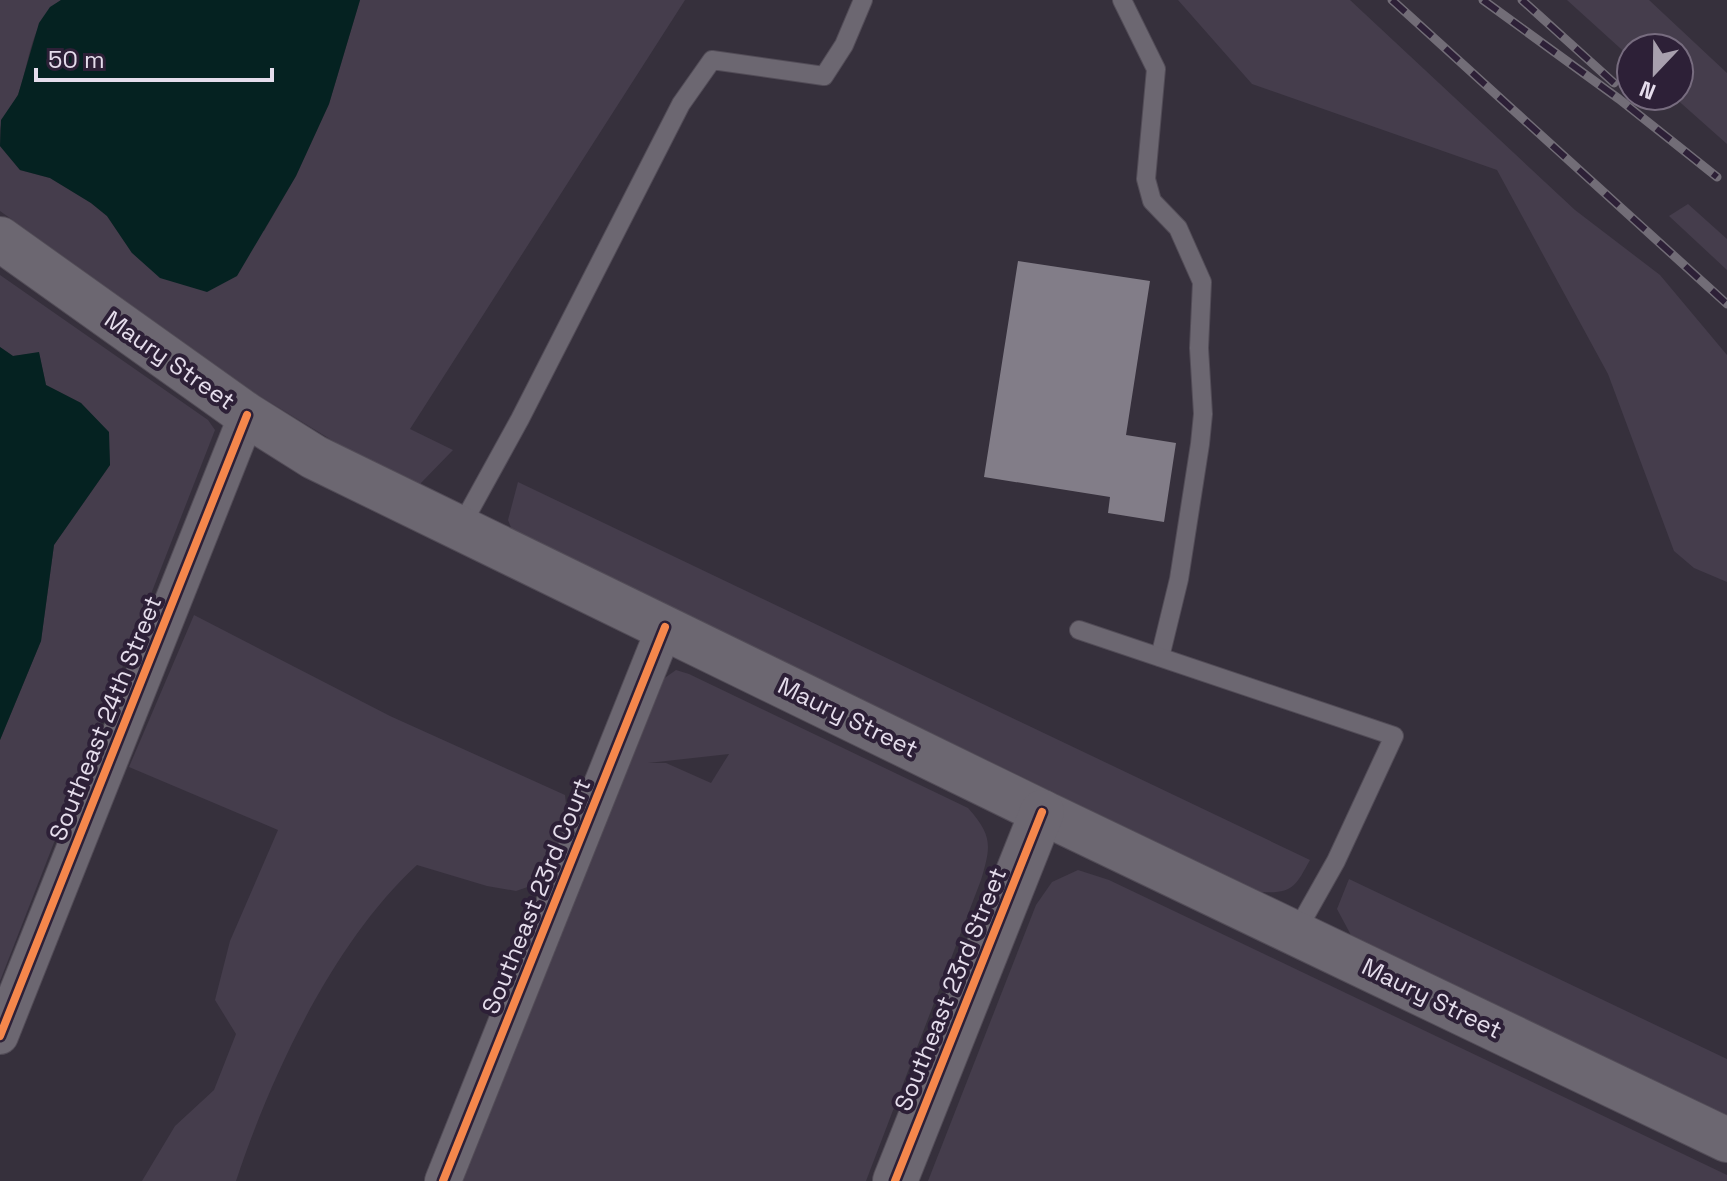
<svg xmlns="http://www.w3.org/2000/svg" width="1727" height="1181" viewBox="0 0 1727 1181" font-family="'Space Grotesk',sans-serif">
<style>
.green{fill:#453d4c;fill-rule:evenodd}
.water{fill:#052221}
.building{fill:#827d88}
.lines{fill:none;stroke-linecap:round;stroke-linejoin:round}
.lane-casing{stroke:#524c57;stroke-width:20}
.street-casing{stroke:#524c57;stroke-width:38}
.secondary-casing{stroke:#524c57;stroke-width:46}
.lane{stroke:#6c6771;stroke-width:18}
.street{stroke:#6c6771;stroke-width:36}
.secondary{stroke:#6c6771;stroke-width:44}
.rail-casing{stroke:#726d77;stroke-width:9}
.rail{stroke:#2d2037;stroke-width:6;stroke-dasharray:18;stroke-linecap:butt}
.cycleway-casing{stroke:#2d2037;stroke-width:13}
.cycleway{stroke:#f5874c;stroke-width:8}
.labels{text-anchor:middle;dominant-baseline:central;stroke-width:8;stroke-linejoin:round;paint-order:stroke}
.street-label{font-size:24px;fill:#e5ddec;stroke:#2d2037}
</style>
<rect width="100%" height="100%" fill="#36303c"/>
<g class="green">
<path d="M0 0H61C31 20 30 60 19 92 13 107 1 115 0 132Z"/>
<path d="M360 0H685L410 429 453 450 420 484 361 458 258 395 0 211V146L20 170 50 178 91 203 107 216 132 253 264 231 296 176 329 104Z"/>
<path d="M1178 0H1350L1575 210 1660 275 1727 355V582L1694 568 1674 551 1608 374 1497 170 1252 84Z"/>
<path d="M1567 0H1649L1727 73V144L1673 96H1679V48H1631V58Z"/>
<path d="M1688 204 1727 239V270L1669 216Z"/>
<path d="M0 275 208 420 215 430 0 981V740L41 641 54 545 110 465 108 432 81 403 46 385 39 353 13 356 0 347Z"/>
<path d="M518 482 1310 860C1295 887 1293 894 1260 892L512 530 508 520Z"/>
<path d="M194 615 390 716 565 795 568 822 542 882 516 891 487 886 417 865C334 941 271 1075 236 1181H142L175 1126 214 1090 236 1034 215 1000 230 941 278 830 129 767Z"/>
<path d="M676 670 689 674 968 808C993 836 991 846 981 880L866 1181H458L659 682ZM729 754 711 783 666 763H648Z"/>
<path d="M1078 870 1109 880 1727 1175V1181H928L1036 905 1052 882Z"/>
<path d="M1349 879 1727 1059V1117L1352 937 1337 909Z"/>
</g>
<g class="water">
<path d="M61 0H360L329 104 296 176 237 276 207 292 160 278 132 253 107 216 91 203 50 178 20 170 0 146 1 120 18 95 39 23 50 7Z"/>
<path d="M0 347 13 356 39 352 46 385 81 403 109 432 110 465 54 545 41 641 0 740Z"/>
</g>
<path class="building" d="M1018 261 1150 281 1126 435 1176 443 1164 522 1108 513 1110 497 984 477Z"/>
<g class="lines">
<defs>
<g id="lane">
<path d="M1122 0 1156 69 1146 179 1152 201 1178 228 1202 282 1199 348 1203 414 1200 444 1179 579 1160 657"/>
<path d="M460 528 520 419 681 104 712 60 824 76 844 45 863 0"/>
<path d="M1079 630 1394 736 1336 861 1296 932"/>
</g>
<g id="street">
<path d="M0 1036 247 415"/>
<path d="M443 1181 665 627"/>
</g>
<g id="secondary">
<path d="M0 239 247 415 314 457 1042 812 1727 1140"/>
<path d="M895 1181 1042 812"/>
</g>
</defs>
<use href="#lane" class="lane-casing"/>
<use href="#street" class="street-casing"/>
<use href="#secondary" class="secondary-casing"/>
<use href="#lane" class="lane"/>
<use href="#street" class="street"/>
<use href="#secondary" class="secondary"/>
<defs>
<g id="rail">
<path d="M1392 0 1727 304"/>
<path d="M1483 0 1619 99 1717 177"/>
<path d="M1522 0 1614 83"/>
</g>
</defs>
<use href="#rail" class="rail-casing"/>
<use href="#rail" class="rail"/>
<defs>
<g id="cycleway">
<path d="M0 1036 247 415"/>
<path d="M443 1181 665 627"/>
<path d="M895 1181 1042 812"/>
</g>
</defs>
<use href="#cycleway" class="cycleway-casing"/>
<use href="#cycleway" class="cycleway"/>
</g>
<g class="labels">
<g class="street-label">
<text transform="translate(170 360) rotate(35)">Maury Street</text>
<text transform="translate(848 717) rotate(26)">Maury Street</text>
<text transform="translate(105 718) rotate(-68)">Southeast 24th Street</text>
<text transform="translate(536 896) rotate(-68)">Southeast 23rd Court</text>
<text transform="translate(950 989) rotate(-68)">Southeast 23rd Street</text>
<text transform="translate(1432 998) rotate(26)">Maury Street</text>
</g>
</g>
<g transform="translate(1655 72) rotate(202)"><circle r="38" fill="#2d2037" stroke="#776c7f" stroke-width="2"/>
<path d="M0-6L14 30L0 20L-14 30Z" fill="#a8a0ae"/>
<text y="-12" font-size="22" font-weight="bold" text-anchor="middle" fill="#e5ddec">N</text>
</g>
<path d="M36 68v12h236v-12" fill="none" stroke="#e5ddec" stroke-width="4"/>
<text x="48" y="68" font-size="24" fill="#e5ddec" stroke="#2d2037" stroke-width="6" paint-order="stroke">50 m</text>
</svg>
